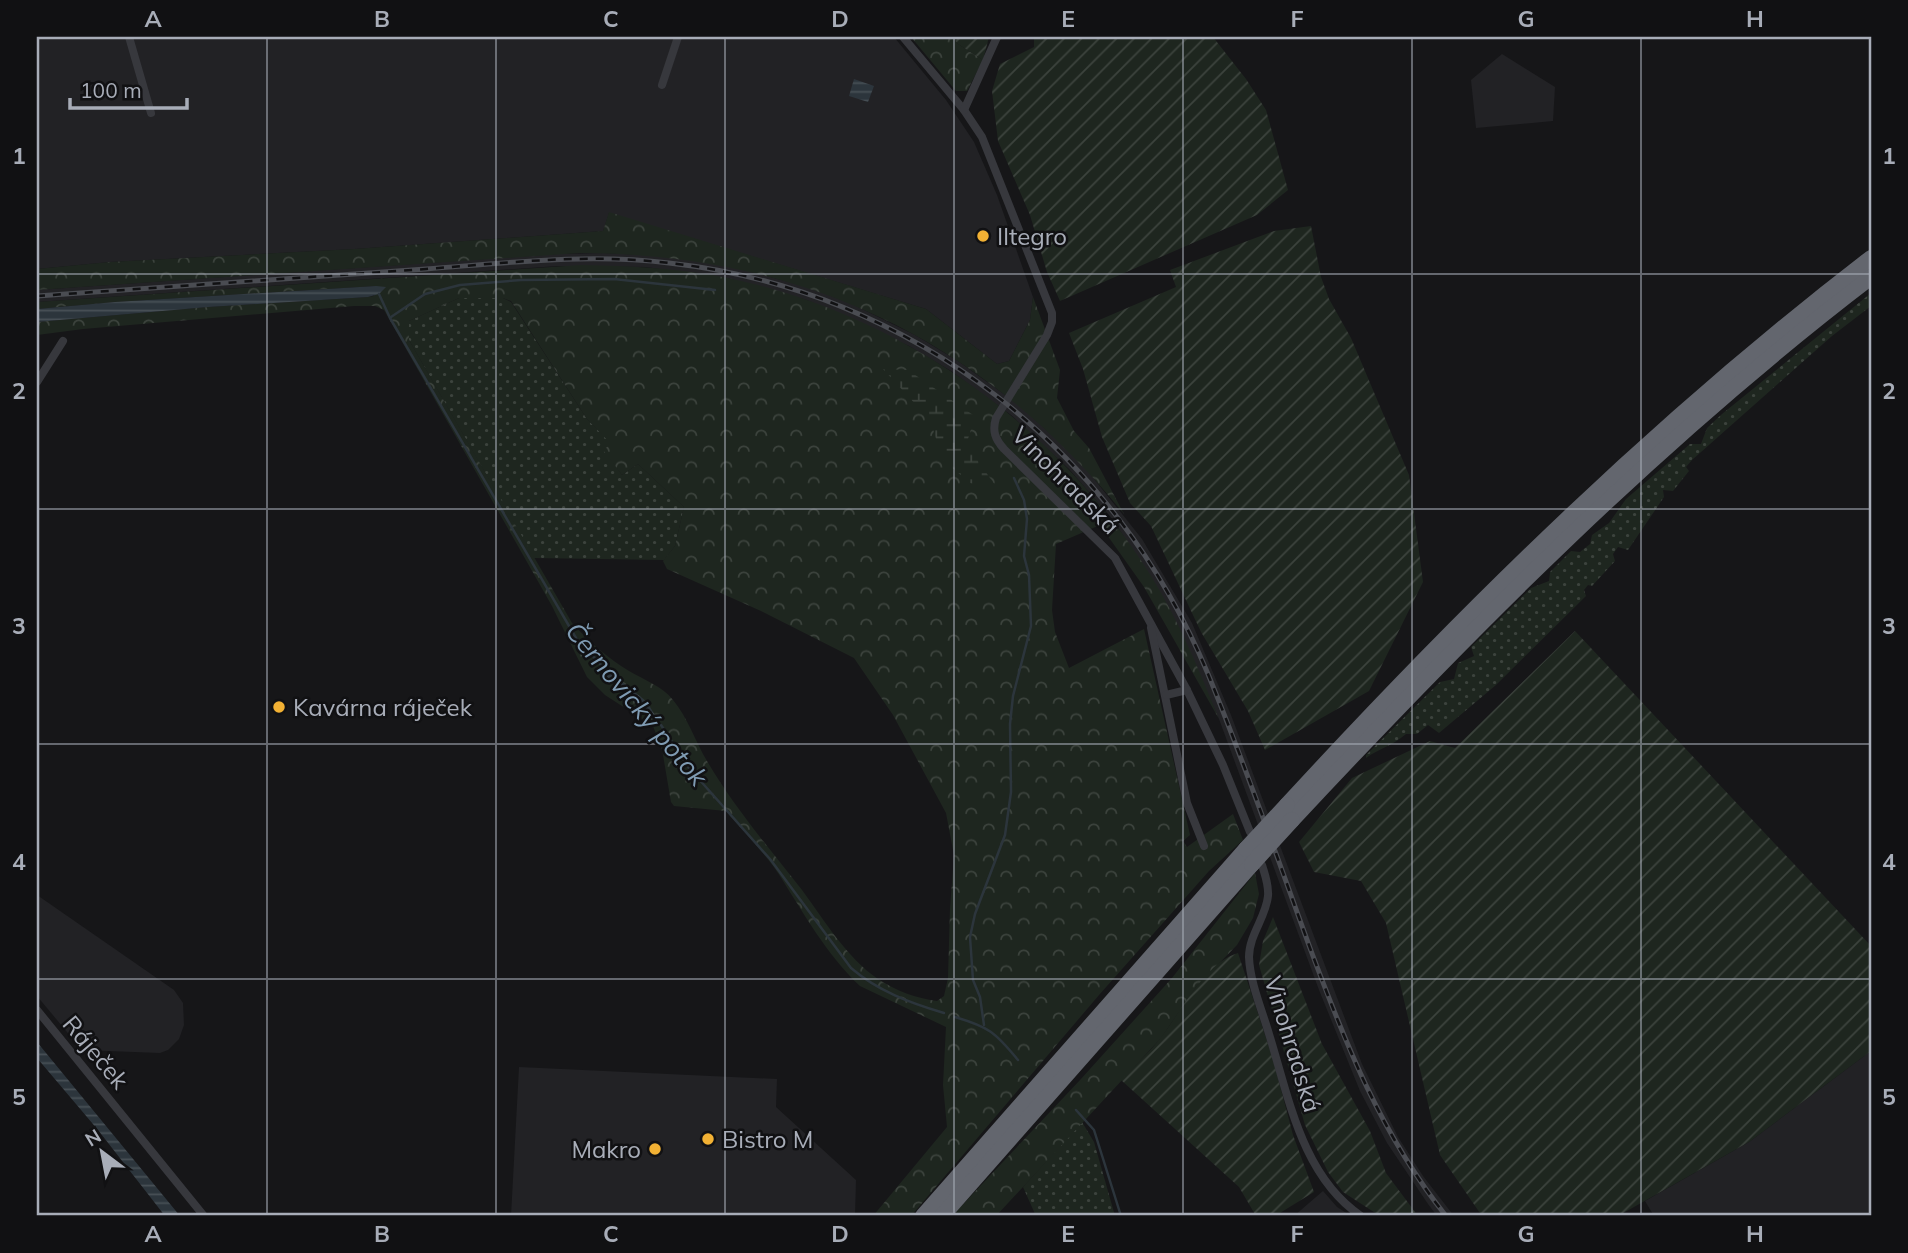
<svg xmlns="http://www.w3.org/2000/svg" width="1908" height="1253" viewBox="0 0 1908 1253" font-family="Mulish,sans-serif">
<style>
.built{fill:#222225}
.grass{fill:url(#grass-dots)}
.forest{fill:url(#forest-crowns);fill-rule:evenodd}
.wetland{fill:url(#wetland-marsh)}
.garden{fill:url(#garden-furrows)}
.water{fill:url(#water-rules)}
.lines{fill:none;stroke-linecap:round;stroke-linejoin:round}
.stream{stroke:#2c353c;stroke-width:2.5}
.minor{stroke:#37383d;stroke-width:8}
.motorway{stroke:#63666e;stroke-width:16}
.rail-casing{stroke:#4a4c52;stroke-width:5}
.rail{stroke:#111113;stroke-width:2.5;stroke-dasharray:8;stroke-linecap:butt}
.motorway-bridge{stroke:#63666e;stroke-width:16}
.grid{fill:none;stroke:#a8adb8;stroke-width:2;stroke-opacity:0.55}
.poi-dot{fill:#f2b134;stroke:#111113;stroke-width:2.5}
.labels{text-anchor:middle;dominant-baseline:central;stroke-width:5;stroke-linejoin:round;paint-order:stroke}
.poi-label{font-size:24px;fill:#a8adb8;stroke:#111113;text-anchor:start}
.street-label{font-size:24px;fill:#a8adb8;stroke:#111113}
.water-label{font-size:26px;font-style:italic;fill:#7f9bb3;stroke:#111113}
.neatline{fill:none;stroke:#a8adb8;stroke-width:2.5}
.grid-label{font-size:23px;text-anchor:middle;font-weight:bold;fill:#a8adb8}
</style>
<defs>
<pattern id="grass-dots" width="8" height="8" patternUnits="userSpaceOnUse" patternTransform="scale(1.75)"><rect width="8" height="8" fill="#1e261f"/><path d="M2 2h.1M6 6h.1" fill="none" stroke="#3c433d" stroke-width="1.8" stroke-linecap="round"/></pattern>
<pattern id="forest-crowns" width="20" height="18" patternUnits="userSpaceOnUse" patternTransform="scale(1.75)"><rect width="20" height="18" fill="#1e261f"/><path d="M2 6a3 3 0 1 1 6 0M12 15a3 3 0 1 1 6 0" fill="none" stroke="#3c433d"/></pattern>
<pattern id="wetland-marsh" width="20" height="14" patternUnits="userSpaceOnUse" patternTransform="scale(1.75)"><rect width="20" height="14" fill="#1e261f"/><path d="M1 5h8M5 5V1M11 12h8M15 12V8" fill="none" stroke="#3c433d"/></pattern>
<pattern id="garden-furrows" width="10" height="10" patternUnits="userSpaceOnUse" patternTransform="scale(1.75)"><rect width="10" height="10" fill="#1e261f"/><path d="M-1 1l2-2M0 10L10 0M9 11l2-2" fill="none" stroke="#3c433d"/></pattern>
<pattern id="water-rules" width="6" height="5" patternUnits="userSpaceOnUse" patternTransform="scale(1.75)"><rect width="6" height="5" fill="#2c353c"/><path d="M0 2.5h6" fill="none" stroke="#485056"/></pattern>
</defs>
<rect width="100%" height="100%" fill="#161618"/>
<g class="built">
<path d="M37 37H894L946 100 974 142 997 195 1033 297 1030 320 1009 361 997 364 926 309 609 213 603 231 355 249 110 262 37 269Z"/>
<path d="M1502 54 1555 87 1553 121 1476 128 1471 80Z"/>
<path d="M603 253 666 256 730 266 811 288 854 305 915 335 958 361 1019 405 1079 460 1142 539 1192 623 1231 715 1362 1064 1398 1137 1423 1176 1454 1216H1437L1428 1204 1387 1143 1360 1091 1319 990 1219 719 1170 610 1114 521 1069 469 1011 415 951 371 909 346 807 300 727 278 645 267 558 266 37 302V290L557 254Z"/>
<path d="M37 895 174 990 183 1003 184 1025 179 1039 168 1050 160 1053 82 1050 37 996Z"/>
<path d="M1871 1051V1216H1654L1645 1201 1749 1142Z"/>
<path d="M519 1067 777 1079 776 1107 856 1180 855 1216H511Z"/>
<path d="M1323 1191 1337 1207 1351 1216H1294Z"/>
</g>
<g class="grass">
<path d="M1871 293V306L1832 336 1692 460 1686 467 1689 471 1673 491 1663 490 1664 497 1628 550 1618 547 1613 554 1615 561 1592 586 1588 585 1584 590 1586 596 1496 685 1439 733 1428 725 1417 734H1406C1392 746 1380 748 1366 758V755L1440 682 1454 679 1458 663 1474 656 1471 647 1531 588 1549 581 1550 572 1571 551 1580 552 1590 544 1592 535 1609 523 1626 499 1690 444H1701L1707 428 1722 414Z"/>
<path d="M459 298H503L511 302 587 419 612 444 604 450 622 475 638 464 684 507 675 546 664 560 534 558 409 340V321Z"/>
<path d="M1082 1122 1094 1142 1115 1216H1036L1023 1187Z"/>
</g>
<g class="forest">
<path d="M911 37H952L958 44 983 60 967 91H956Z"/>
<path d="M609 212 926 309 997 364 1009 361 1030 320 1033 297 1060 370 1057 398 1074 431 1089 448 1124 514C983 340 804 254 580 253L37 290V269L110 262 355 249 603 231Z"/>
<path d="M581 265C639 266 697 269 754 284 917 326 1062 432 1151 576 1179 621 1199 670 1219 719L1144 587 1100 525 1056 544 1052 610 1055 632 1069 668 1144 629 1190 835 1183 841 1187 847 1233 814 1243 840 1209 871 1099 995 911 1216H873L947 1127 943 1085 946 1027 860 986C826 954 803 912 778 873 763 851 743 831 726 811L674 806 671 802 662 749 653 726 605 695 587 677 552 606 384 310 375 306H354L83 329 37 335V322L208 307 368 297 374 296 376 286 115 302 37 309V302ZM459 298H503L511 301 587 419 611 444 603 450 622 475 638 464 684 507 675 546 663 561 667 569 761 611 854 658 893 715 946 813 954 855 950 909 948 978 944 996 937 1001C916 998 896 991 878 979 847 958 824 920 802 890 769 848 734 807 707 761 695 741 688 718 673 700 662 686 644 680 629 671 609 659 588 641 572 623L409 340V321Z"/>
<path d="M1255 873 1259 894 1253 918 1237 945 1196 987 1161 1038 996 1216H952L1081 1079 1172 978Z"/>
</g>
<path class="wetland" d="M883 369 908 370 976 417 966 444 997 488 970 483 943 460 930 420Z"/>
<g class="garden">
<path d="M952 37H989L983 60 958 44Z"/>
<path d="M1034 37H1213L1246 79 1266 110 1288 190 1257 215 1060 301 1047 272 1030 215 998 141 992 91 1000 64 1034 47Z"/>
<path d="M1311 226 1321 277 1329 299 1351 338 1409 475 1423 582 1369 691 1265 750 1248 711 1201 632 1151 526 1130 503 1102 437 1083 369 1069 333 1176 287 1170 270 1274 231Z"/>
<path d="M1575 631 1871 946V1051L1749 1142 1618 1216H1482L1440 1155 1386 923 1361 881 1314 872 1299 842 1352 778 1430 741 1455 748Z"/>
<path d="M1273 917 1322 1044 1370 1131 1386 1173 1418 1216H1380L1343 1192 1328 1172 1305 1125 1259 965 1263 941Z"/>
<path d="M1238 953 1273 1059 1293 1135 1314 1192 1275 1216H1256L1239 1187 1121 1080C1134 1066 1150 1052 1162 1036 1181 1011 1206 962 1238 953Z"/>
</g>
<g class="water">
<path d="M854 79 874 86 868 102 849 96Z"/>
<path d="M376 286 386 287 379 294 368 297 208 307 37 322V309L115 302Z"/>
<path d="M599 663 647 702 662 727 605 675Z"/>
<path d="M37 1042 180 1216H165L98 1130 37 1058Z"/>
</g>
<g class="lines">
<g class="stream">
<path d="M379 294 390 318 576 638 602 666"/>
<path d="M391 317 425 294 460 285 521 280 614 279 715 290"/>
<path d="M661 725 689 768 770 859 851 968C878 991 910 1003 944 1013"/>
<path d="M955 1017C989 1027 995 1032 1018 1060"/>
<path d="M984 1025 980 997 973 980 970 937 975 914 1005 835 1011 792 1010 724 1013 696 1031 626 1029 575 1024 556 1027 519 1024 500 1014 478"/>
<path d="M1076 1110 1094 1130 1121 1216"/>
</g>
<g class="minor">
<path d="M129 37 151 113"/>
<path d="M903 37 964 110 982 137 1052 313V322L1047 335 996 418C992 431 995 439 1004 449L1115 558 1187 690 1223 765 1250 832"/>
<path d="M662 85 678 37"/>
<path d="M964 110 997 37"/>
<path d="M37 382 63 341"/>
<path d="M1151 628 1187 803 1204 846"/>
<path d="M1166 695 1187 690"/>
<path d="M1262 865C1265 875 1269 885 1268 896 1266 917 1249 935 1249 957 1250 983 1262 1010 1269 1034 1289 1098 1302 1176 1361 1216"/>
<path d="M37 1010 204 1216"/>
</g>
<g class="motorway">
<path d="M1287 805C1468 608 1659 421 1871 258"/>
<path d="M1292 820C1473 626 1660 438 1871 277"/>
<path d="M923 1216 1246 849"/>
<path d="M942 1216 1252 864"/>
</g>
<defs>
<path id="rail" d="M37 296C166 287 296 278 426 269 506 263 588 253 669 263 912 290 1115 450 1208 674 1245 764 1277 857 1310 948 1346 1045 1381 1134 1446 1216"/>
</defs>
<use href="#rail" class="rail-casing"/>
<use href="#rail" class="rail"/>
<g class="motorway-bridge">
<path d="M1246 849 1287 805"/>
<path d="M1252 864 1292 820"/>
</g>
</g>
<path class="grid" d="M267 37V1216M496 37V1216M725 37V1216M954 37V1216M1183 37V1216M1412 37V1216M1641 37V1216M37 274H1871M37 509H1871M37 744H1871M37 979H1871"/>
<g class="poi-dot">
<circle cx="983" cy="236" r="7"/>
<circle cx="279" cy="707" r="7"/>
<circle cx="708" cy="1139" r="7"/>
<circle cx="655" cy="1149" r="7"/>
</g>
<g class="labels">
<g class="poi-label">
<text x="997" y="236">Iltegro</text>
<text x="293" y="707">Kavárna ráječek</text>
<text x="722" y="1139">Bistro M</text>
<text x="641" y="1149" text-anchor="end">Makro</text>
</g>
<g class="street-label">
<text transform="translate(1066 480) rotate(45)">Vinohradská</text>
<text transform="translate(1293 1044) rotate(73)">Vinohradská</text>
<text transform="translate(96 1052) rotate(50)">Ráječek</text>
</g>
<g class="water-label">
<text transform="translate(637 704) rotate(50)">Černovický potok</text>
</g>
</g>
<rect width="1908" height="1253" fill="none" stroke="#111113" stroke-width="77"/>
<g transform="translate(102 1152) rotate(328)" stroke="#111113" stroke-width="5" paint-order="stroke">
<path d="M0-5L12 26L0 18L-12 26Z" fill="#a8adb8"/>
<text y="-10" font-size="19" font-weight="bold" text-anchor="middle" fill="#a8adb8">N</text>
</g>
<path d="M70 98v10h117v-10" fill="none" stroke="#a8adb8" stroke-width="3.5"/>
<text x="80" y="98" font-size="21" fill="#a8adb8" stroke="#111113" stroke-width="5" paint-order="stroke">100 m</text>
<rect x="38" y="38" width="1832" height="1176" class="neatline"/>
<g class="grid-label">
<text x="153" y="27">A</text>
<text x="382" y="27">B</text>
<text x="611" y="27">C</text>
<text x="840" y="27">D</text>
<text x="1068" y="27">E</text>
<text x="1297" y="27">F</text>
<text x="1526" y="27">G</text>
<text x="1755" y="27">H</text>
<text x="19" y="164">1</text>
<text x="1889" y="164">1</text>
<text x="19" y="399">2</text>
<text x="1889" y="399">2</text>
<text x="19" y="634">3</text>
<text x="1889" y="634">3</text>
<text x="19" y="870">4</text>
<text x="1889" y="870">4</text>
<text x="19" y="1105">5</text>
<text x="1889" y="1105">5</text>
<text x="153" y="1242">A</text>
<text x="382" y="1242">B</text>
<text x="611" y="1242">C</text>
<text x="840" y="1242">D</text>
<text x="1068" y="1242">E</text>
<text x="1297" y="1242">F</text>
<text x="1526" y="1242">G</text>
<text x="1755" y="1242">H</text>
</g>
</svg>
